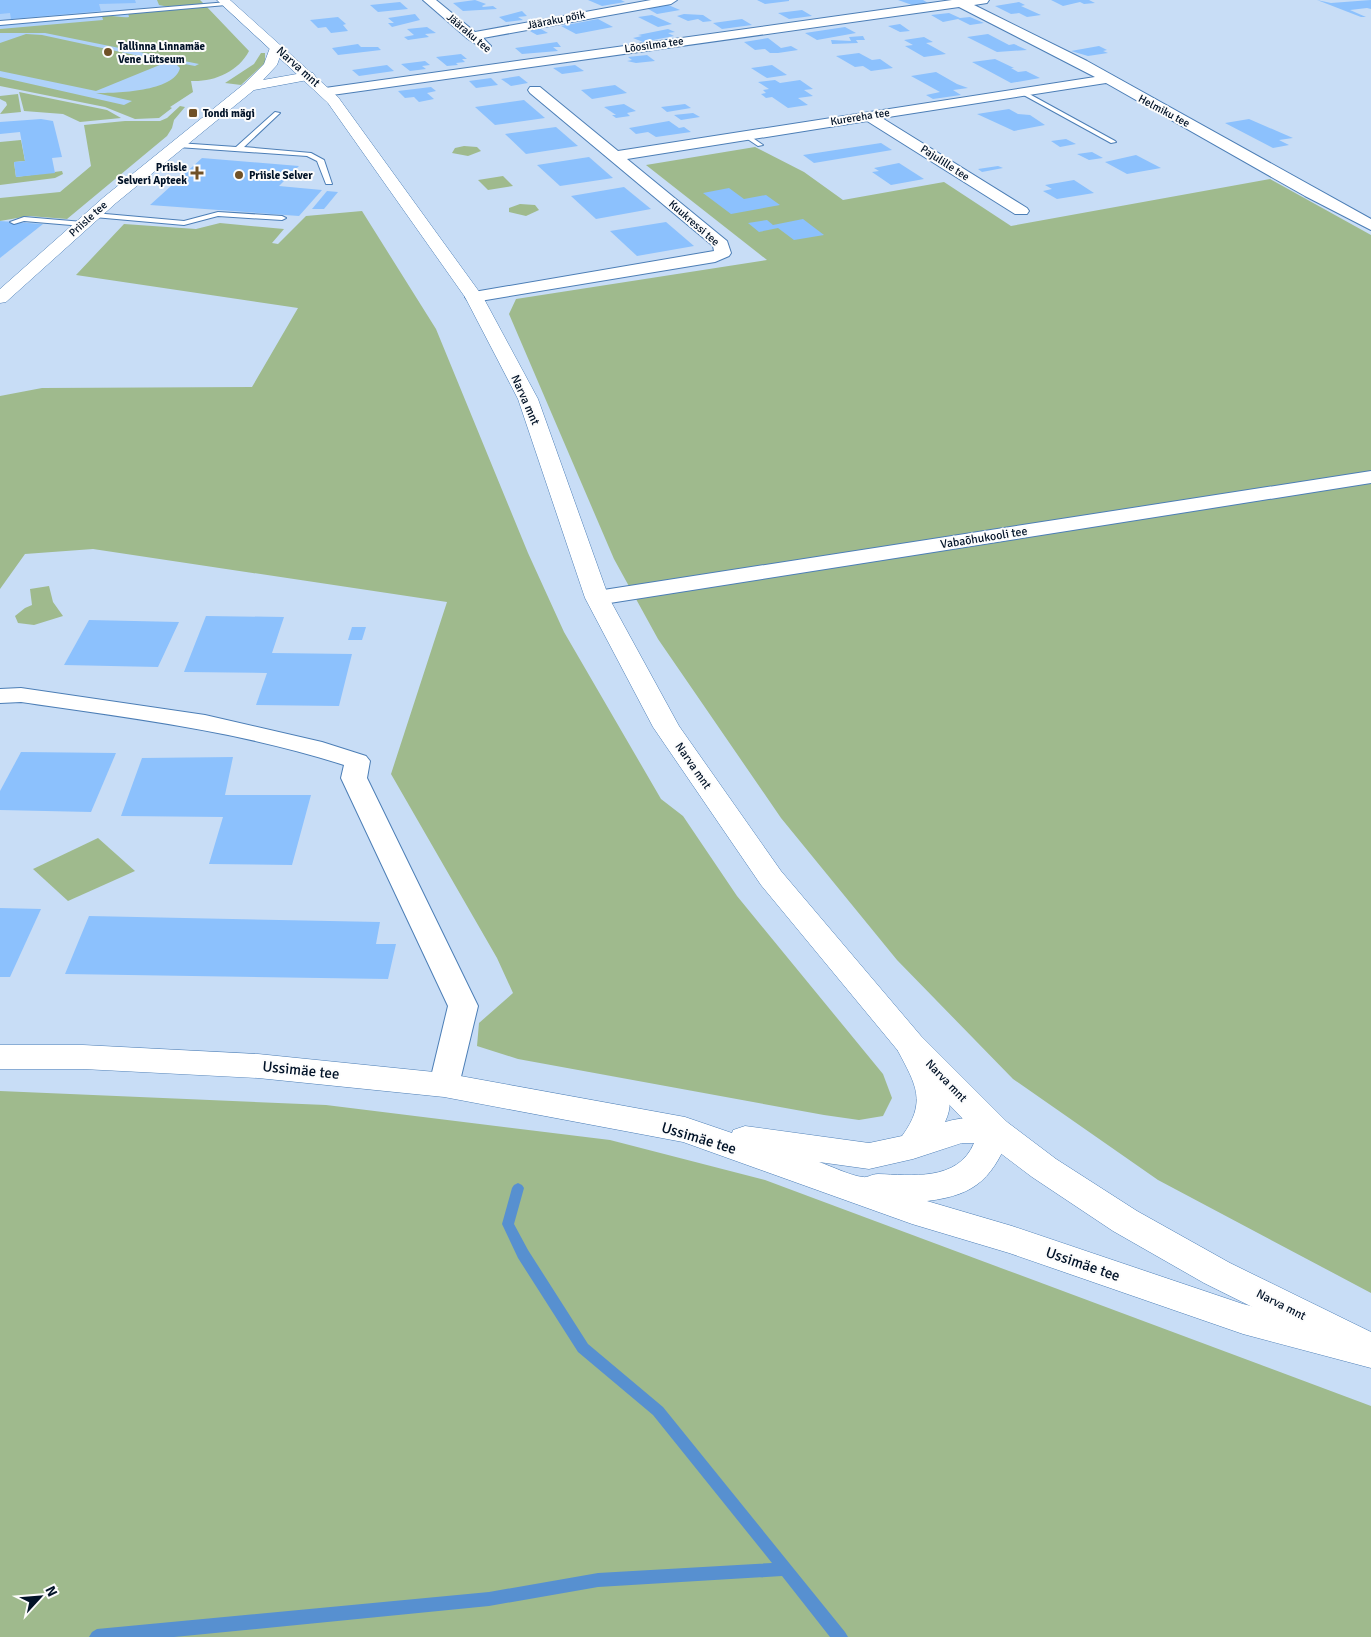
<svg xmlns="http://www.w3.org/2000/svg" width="1371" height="1637" viewBox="0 0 1371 1637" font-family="Signika,sans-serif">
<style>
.built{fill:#afd2fa}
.green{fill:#9fba8d}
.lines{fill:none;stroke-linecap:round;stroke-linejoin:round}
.stream{fill:#5790d0;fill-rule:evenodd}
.building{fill:#8cc1fd}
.service-casing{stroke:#4c7eb6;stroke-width:2}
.minor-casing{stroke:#4c7eb6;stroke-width:2}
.tertiary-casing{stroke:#4c7eb6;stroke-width:1}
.secondary-casing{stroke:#4c7eb6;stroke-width:1}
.service{fill:#fff;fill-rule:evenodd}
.minor{fill:#fff;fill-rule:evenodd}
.tertiary{fill:#fff;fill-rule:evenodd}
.secondary{fill:#fff;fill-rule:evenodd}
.poi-dot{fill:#705127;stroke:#fcfcfc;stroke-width:2}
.labels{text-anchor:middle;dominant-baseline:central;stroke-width:4;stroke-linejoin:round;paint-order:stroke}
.far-street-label{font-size:11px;fill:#011227;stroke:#fcfcfc}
.far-poi-label{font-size:11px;font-weight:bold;fill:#011227;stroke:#fcfcfc;text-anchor:start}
.street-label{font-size:12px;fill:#011227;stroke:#fcfcfc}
.near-street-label{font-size:15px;fill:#011227;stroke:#fcfcfc}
</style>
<rect width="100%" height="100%" fill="#c8ddf6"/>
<path class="built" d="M0 0H200L233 36 198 69 127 105 116 107 0 81Z"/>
<g class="green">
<path d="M157 0H200L204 4 169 7 159 5Z"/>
<path d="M206 6 249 51C238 72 214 82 191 81L193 92 170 107 172 108 159 118 135 119 105 107 0 86V77L124 105 132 101 96 93C116 93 174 92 180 68L174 62 195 66 199 64 45 33H0V29L103 20 102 16C112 15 122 18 129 17L128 13Z"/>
<path d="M26 34 42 35 167 62 96 91 0 71V43Z"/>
<path d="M261 53H265V63L241 85 225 83 254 64Z"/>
<path d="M19 92 107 110 121 118 80 122 63 114 24 111Z"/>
<path d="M18 94 21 112 0 114 7 105 6 102 0 99V96Z"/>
<path d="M180 106 185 107 174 120 172 128 167 136 67 219 29 216 0 221V198L60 192 91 166 84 125 125 121H160L167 118Z"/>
<path d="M21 140 25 161 14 162 16 177 62 171 63 174 55 178 0 185V142Z"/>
<path d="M464 146 477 147 481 151 468 156 452 153 455 148Z"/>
<path d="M755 147 804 172 843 200 944 182 1011 226 1270 179 1371 235V1293L1158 1180 1013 1079 897 960 781 818 658 639 614 559 509 314 516 299 767 260 646 165Z"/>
<path d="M503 176 513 186 488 190 478 180Z"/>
<path d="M520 204 535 205 539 210 526 216 509 212V208Z"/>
<path d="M362 211 436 329 528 553 564 632 661 799 683 816 737 896 883 1074 892 1098 883 1116 859 1120 824 1115 518 1059 477 1046 479 1023 513 993 497 958 391 774 447 602 93 549 25 554 0 589V396L42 388 252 387 298 308 76 275 124 224 196 229 220 223 284 229 272 243 278 244 306 216Z"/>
<path d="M49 586 53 602 63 616 34 625 18 623 15 616 25 608 32 605 30 589Z"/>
<path d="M98 838 135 871 68 901 33 869Z"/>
<path d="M0 1091 326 1105 610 1140 765 1180 1371 1406V1637H0Z"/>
</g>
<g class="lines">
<path class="stream" d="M518 1183 522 1185 524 1188 514 1224 528 1250 588 1344 663 1407 845 1632 848 1637H830L782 1576 598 1587 489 1606 174 1637H89L92 1632 97 1629 489 1592 598 1573 772 1563 653 1415 578 1352 518 1258 502 1224 512 1188 514 1185Z"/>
</g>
<g class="building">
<path d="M0 0H135L136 3 99 4 101 11 11 19 10 13 0 14Z"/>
<path d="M475 0 486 4 482 6 483 7 493 6 497 9 463 11 453 3Z"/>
<path d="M588 0H621L625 2 602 6Z"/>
<path d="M757 0H789V1L765 4Z"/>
<path d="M898 0H923L928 3 912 5Z"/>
<path d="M1051 0H1089L1095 3 1084 4 1080 2 1063 6Z"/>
<path d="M1317 0 1331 3 1371 0V9L1367 8 1350 10 1366 17H1361Z"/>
<path d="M400 2 408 9 378 12 370 5Z"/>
<path d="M1019 2 1025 5 1021 6 1041 15 1027 17 1019 13 1011 14 995 6Z"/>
<path d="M666 4 680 10 657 14 643 6Z"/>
<path d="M802 10 812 16 789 19 778 13Z"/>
<path d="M522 11 527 16 518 17 523 20 506 22 499 17Z"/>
<path d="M949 13 960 18 970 17 984 23 970 25 958 19 943 22 931 15Z"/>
<path d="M415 14 420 20 392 27 388 23H394L388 18Z"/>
<path d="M684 14 703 15 712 21 703 22 698 19 688 21 677 16Z"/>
<path d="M652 15 672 24 658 27 638 17Z"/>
<path d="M338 17 346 24 343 25 348 31 331 33 326 27 318 28 310 20Z"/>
<path d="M598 19 613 27 576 34 561 26Z"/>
<path d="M742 19 752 25 722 29 713 23Z"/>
<path d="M900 24 910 31 900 32 888 26Z"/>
<path d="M427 27 436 33 425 34 429 37 408 40 404 37 414 35 407 29Z"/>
<path d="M845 27 856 33 817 40 805 33Z"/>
<path d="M539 28 548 33 537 35 528 30Z"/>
<path d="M668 29 675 32 668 33 674 36 643 42 633 38 642 36 638 35Z"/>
<path d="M988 34 1009 45 1014 44 1027 50 997 52 967 37Z"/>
<path d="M863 36 865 40H856L858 43 832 44 831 40 851 41 849 37Z"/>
<path d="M924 37 933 42 926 43 946 54 924 57 905 46 913 45 904 40Z"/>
<path d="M768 38 781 48 791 46 798 50 778 53H770L765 49 755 50 744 42Z"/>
<path d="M557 42 561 47H553L558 51 522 54 515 48Z"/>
<path d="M358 44 361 47H378L381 50 338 55 332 48Z"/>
<path d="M1099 46 1107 50 1103 51 1108 53 1088 56 1071 51Z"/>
<path d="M859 53 872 60 880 59 893 68 871 71 863 66 855 67 836 56Z"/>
<path d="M461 54 467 59H462L465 62 456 63 458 65 447 66 436 57Z"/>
<path d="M647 55 655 61 636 63 627 61 632 60 628 57Z"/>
<path d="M995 59 1014 68H1011L1018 72 1026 71 1040 78 1011 83 972 62Z"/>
<path d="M425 61 430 65 422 66 426 69 410 71 401 64Z"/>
<path d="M387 65 394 71 359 76 352 70Z"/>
<path d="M575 65 584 71 562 74 553 68Z"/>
<path d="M772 65 787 75 767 78 751 68Z"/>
<path d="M936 72 957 84 968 88 953 90 961 95 933 99 926 95 940 92 911 76Z"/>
<path d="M519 76 528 83 511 86 501 79Z"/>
<path d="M491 78 498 85 476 88 469 81Z"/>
<path d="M775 80 780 83 800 80 813 89 804 90 813 96 798 98 808 105 788 108 772 97 766 98 761 94 766 93 763 90 769 89 758 82Z"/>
<path d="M615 85 627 93 592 99 581 90Z"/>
<path d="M431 87 436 91 427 93 434 99 419 102 414 97 405 98 398 91Z"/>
<path d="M524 100 545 118 495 125 475 107Z"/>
<path d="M624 104 636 111 627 113 630 116 616 118 612 115H616L604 107Z"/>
<path d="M685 104 691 108 667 112 661 107Z"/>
<path d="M1009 109 1018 114 1030 115 1045 125 1014 131 977 114Z"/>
<path d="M693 113 700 117 681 120 674 115Z"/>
<path d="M41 119 53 121 62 157 52 158 55 173 16 177 14 162 25 161 20 132 0 134V122Z"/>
<path d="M1249 119 1293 138 1279 140 1289 145 1273 148 1225 123Z"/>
<path d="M669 121 679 128 684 127 691 132 656 137 648 132 636 134 629 128Z"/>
<path d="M556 127 578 146 526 154 505 134Z"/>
<path d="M1066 139 1076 144 1060 147 1051 141Z"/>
<path d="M881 143 892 150 814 163 803 155Z"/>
<path d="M1092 152 1103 158 1089 160 1077 154Z"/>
<path d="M1136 155 1161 168 1127 174 1105 162Z"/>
<path d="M589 157 613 178 560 186 537 165Z"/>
<path d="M202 158 299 166 279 186 322 190 299 216 150 205Z"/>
<path d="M899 163 924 179 891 185 872 172 879 171 874 168Z"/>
<path d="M998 166 1003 168 982 172 978 169Z"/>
<path d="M1074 180 1094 193 1057 199 1043 191 1052 189 1045 185Z"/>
<path d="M624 187 651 209 596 219 571 196Z"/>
<path d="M729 188 744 199 766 195 780 205 731 214 703 193Z"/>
<path d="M327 191 338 192 324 209H312Z"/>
<path d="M803 219 824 235 794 240 778 228 759 232 748 223 767 220 773 225Z"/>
<path d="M0 221 43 224 0 258Z"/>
<path d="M666 222 694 246 637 256 610 231Z"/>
<path d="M206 616 284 617 272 653 352 654 339 706 256 705 267 673 184 672Z"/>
<path d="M89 620 179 622 158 667 64 665Z"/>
<path d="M352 627H366L362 640H348Z"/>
<path d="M21 752 116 753 91 812 0 810V791Z"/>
<path d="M233 757 225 795H311L292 865 209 864 223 817 121 816 142 758Z"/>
<path d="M0 908 41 909 10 977H0Z"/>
<path d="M89 916 380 922 376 944H396L388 979 65 974Z"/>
</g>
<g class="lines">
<defs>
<g id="service">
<path d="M228 2 226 5 0 25V21Z"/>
<path d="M1022 90 1115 141 1116 142 1111 143 1020 93Z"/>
<path d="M275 112 280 113 244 147 311 153 324 160 332 184H326L317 161 307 156 178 147 175 145 178 143 236 147Z"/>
<path d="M743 134H747L763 145 758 146 743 136Z"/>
<path d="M218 212 282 216 286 218 282 220 218 216 184 225 94 217 90 215 94 213 184 221Z"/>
<path d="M24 217 83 222 87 224 83 226 24 221 14 224 10 222Z"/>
</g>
<g id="minor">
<path d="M423 0H436L475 32 651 0H677L671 4 483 38 491 46 485 50 468 39Z"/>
<path d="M989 0 987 3 974 5 1087 61 1371 219V230L1305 196 1106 83 882 118 1027 208 1029 211 1027 214H1015L867 121 627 159 727 241 731 253 729 256 715 262 474 302 468 301 465 297 468 293 714 251 713 246 530 93 528 90 530 87H540L618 151 1095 77 959 7 325 96 318 92 325 88 952 0Z"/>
<path d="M1371 471V483L597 605 589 603 586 598 589 593 597 591Z"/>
<path d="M21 688 205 715 322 742 366 756 370 761 367 778 478 1006 459 1085 455 1093 444 1096 433 1093 429 1085 448 1006 341 778 344 765C239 731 130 718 21 702L0 703V689Z"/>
</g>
<g id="tertiary">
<path d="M276 44 283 48 277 65 263 80 308 72 313 73 315 76 313 79 254 90 116 203 6 302 0 303V289L104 197 244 84 264 64 271 45Z"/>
<path d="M914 1039 925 1043C939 1067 959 1094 945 1122 965 1116 987 1116 1007 1122L1012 1131C993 1176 979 1195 927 1201L1012 1226 1243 1304 1371 1336V1368L1243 1334 1009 1253 912 1224 683 1142 444 1097 258 1078 83 1069H0V1045H83L258 1054 444 1073 685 1117 732 1133 733 1130 745 1126 869 1143 902 1136C927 1102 916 1085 898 1051L903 1043ZM962 1143H974C958 1182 910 1175 878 1174 872 1174 867 1178 863 1177 851 1176 831 1166 819 1162L869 1169 913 1159Z"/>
</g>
<path id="secondary" d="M217 0H230L338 97 483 297 538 399 609 598 679 726 781 871 921 1036 1007 1122 1056 1159 1137 1211 1230 1263 1371 1332V1366L1204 1283 1113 1231 1032 1177 983 1140 899 1052 761 885 653 727 585 598 518 399 465 297 328 103Z"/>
</defs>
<use href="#service" class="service-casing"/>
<use href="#minor" class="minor-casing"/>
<use href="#tertiary" class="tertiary-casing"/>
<use href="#secondary" class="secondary-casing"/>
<use href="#service" class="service"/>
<use href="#minor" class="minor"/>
<use href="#tertiary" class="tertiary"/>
<use href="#secondary" class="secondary"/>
</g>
<g class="poi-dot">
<circle cx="108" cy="52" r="5"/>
<rect x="188" y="108" width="10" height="10" rx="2.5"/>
<path d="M194.5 165.5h5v5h5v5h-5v5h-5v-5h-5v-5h5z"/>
<circle cx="239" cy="175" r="5"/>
</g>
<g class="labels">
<g class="far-street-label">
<text transform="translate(556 20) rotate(-11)">Jääraku põik</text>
<text transform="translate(469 33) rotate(40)">Jääraku tee</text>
<text transform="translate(654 45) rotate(-8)">Lõosilma tee</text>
<text transform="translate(1164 111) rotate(28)">Helmiku tee</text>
<text transform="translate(860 117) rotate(-9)">Kurereha tee</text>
<text transform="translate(945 163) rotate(33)">Pajulille tee</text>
<text transform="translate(88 219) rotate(-42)">Priisle tee</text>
<text transform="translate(694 223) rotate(41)">Kuukressi tee</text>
</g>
<g class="far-poi-label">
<text x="118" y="46">Tallinna Linnamäe<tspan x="118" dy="13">Vene Lütseum</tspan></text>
<text x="203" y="113">Tondi mägi</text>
<text x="187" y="167" text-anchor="end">Priisle<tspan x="187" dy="13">Selveri Apteek</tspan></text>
<text x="249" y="175">Priisle Selver</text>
</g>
<g class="street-label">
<text transform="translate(298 67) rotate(42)">Narva mnt</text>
<text transform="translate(525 400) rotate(66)">Narva mnt</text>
<text transform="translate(984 538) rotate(-9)">Vabaõhukooli tee</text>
<text transform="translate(693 766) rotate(55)">Narva mnt</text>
<text transform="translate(946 1081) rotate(46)">Narva mnt</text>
<text transform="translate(1281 1305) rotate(27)">Narva mnt</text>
</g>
<g class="near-street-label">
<text transform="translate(301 1070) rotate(6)">Ussimäe tee</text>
<text transform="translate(699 1138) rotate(17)">Ussimäe tee</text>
<text transform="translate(1083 1264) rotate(19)">Ussimäe tee</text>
</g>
</g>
<g transform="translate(40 1597) rotate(64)" stroke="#fcfcfc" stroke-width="4" paint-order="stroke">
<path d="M0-4L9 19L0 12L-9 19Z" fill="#011227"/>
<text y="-8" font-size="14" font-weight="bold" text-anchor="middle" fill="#011227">N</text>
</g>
</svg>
